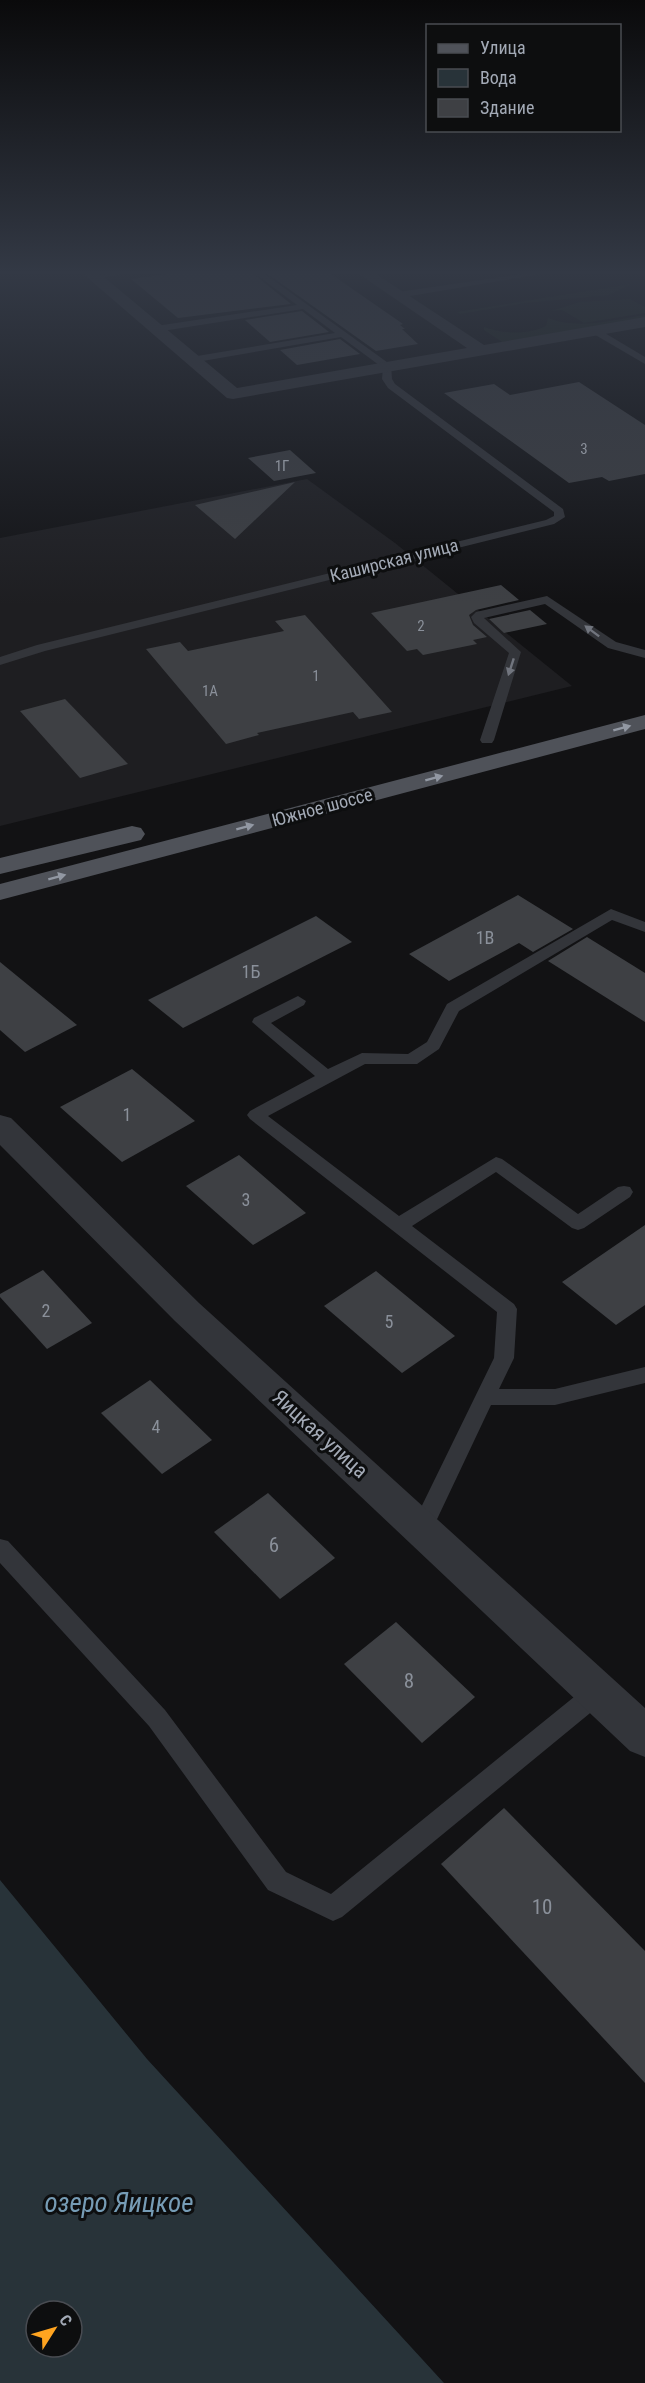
<svg xmlns="http://www.w3.org/2000/svg" width="645" height="2383" viewBox="0 0 645 2383" font-family="'Roboto Condensed',sans-serif">
<style>
.built{fill:#1e1e21}
.green{fill:#1a221b}
.water{fill:#283339;fill-rule:evenodd}
.building{fill:#3e4044}
.lines{fill:none;stroke-linecap:round;stroke-linejoin:round}
.service{fill:#33353a;fill-rule:evenodd}
.minor{fill:#33353a;fill-rule:evenodd}
.primary{fill:#4f5259;fill-rule:evenodd}
.oneway{fill:#71757e}
.oneway2{fill:#9298a3}
.labels{text-anchor:middle;dominant-baseline:central;stroke-width:6;stroke-linejoin:round;paint-order:stroke}
.far-number-label{font-size:15px;fill:#8a909a}
.far-street-label{font-size:18px;fill:#a3aab6;stroke:#0d0e0f}
.number-label{font-size:18px;fill:#8a909a}
.street-label{font-size:21px;fill:#a3aab6;stroke:#0d0e0f}
.near-number-label{font-size:21px;fill:#8a909a}
.near-water-label{font-size:27px;font-style:italic;fill:#769cb5;stroke:#0d0e0f}
</style>
<rect width="100%" height="100%" fill="#121214"/>
<path class="built" d="M307 479 395 543 572 686 0 826V538Z"/>
<g class="green">
<path d="M631 284 609 295 525 303 460 314 457 312Z"/>
<path d="M630 299 645 307V313L584 323 562 310 551 311 580 302Z"/>
<path d="M645 315V318L502 342 484 330V327C503 334 528 335 546 326L548 318C579 330 612 320 645 315Z"/>
</g>
<path class="water" d="M0 1880 147 2059 444 2383H0ZM36 2311H72V2347H36Z"/>
<g class="building">
<path d="M181 272H251L291 304 178 318 131 279Z"/>
<path d="M265 272H328L403 324 400 325 405 329H402L418 344 376 351Z"/>
<path d="M302 311 329 332 270 342 245 320Z"/>
<path d="M340 339 360 354 297 365 280 350Z"/>
<path d="M579 382 645 425V474L609 481 602 477 569 483 444 393 494 384 510 395Z"/>
<path d="M290 450 316 473 274 481 248 458Z"/>
<path d="M295 482 235 539 195 505Z"/>
<path d="M501 585 519 600 476 610 469 615 473 625 487 637 473 640 477 644 423 655 417 649 407 651 371 613Z"/>
<path d="M530 610 547 624 504 633 489 619Z"/>
<path d="M305 615 392 712 359 719 353 712 257 733 259 735 226 744 146 649 180 642 188 651 284 631 275 621Z"/>
<path d="M65 699 128 764 80 778 20 711Z"/>
<path d="M518 895 573 929 533 952 519 943 449 981 409 954Z"/>
<path d="M316 916 352 942 183 1028 148 1000Z"/>
<path d="M587 937 645 973V1022L548 961Z"/>
<path d="M0 962 77 1025 25 1052 0 1030Z"/>
<path d="M132 1069 195 1121 122 1162 60 1107Z"/>
<path d="M239 1155 306 1213 253 1245 186 1186Z"/>
<path d="M645 1225V1305L616 1325 562 1282Z"/>
<path d="M43 1270 92 1323 47 1349 0 1297V1294Z"/>
<path d="M376 1271 455 1336 402 1373 324 1306Z"/>
<path d="M150 1380 212 1440 162 1474 101 1413Z"/>
<path d="M268 1493 335 1558 280 1599 214 1532Z"/>
<path d="M396 1622 475 1697 422 1743 344 1664Z"/>
<path d="M504 1808 645 1951V2083L441 1864Z"/>
</g>
<g class="lines">
<g class="service">
<path d="M115 272H134L95 279 91 277Z"/>
<path d="M253 272H262L391 365 392 379 395 384 563 509 565 517 554 524 45 651 0 665V657L37 645 546 520 554 516V512L388 388 382 379 383 368 341 337 191 363 186 360 191 357 335 333 303 309 156 332 152 329 156 326 297 305Z"/>
<path d="M535 272H553L398 298 394 295 398 292Z"/>
<path d="M635 272H645V277Z"/>
<path d="M592 329H598L645 357V364L592 333Z"/>
<path d="M547 596 616 642 645 650V658L608 648 545 604 484 618 521 652 494 740 492 743H482L480 740 509 653 474 623 471 617 476 612Z"/>
<path d="M611 909 645 922V932L612 920 459 1011 439 1049 417 1064H365L268 1116 399 1216 496 1157 502 1159 578 1214 618 1187 624 1186 630 1187 633 1192 630 1197 584 1228 578 1230 572 1228 496 1172 412 1226 514 1304 517 1309 514 1358 499 1389H555L645 1367V1383L555 1405H491L430 1534 422 1537 414 1534 411 1528 494 1358 497 1312 250 1119 247 1115 250 1111 315 1076 252 1022 254 1018 298 996 306 1001 304 1005 271 1023 328 1069 362 1053 408 1054 427 1042 447 1004Z"/>
<path d="M0 1539 8 1541 165 1710 286 1872 331 1894 590 1684 598 1681 606 1684 610 1692 606 1700 342 1917 333 1921 268 1890 149 1726 0 1563Z"/>
</g>
<g class="minor">
<path d="M81 272H98L237 388 467 348 356 272H373L484 345 645 317V327L233 399 227 398Z"/>
<path d="M0 1115 11 1118 199 1303 645 1708V1757L630 1751 175 1321 0 1145Z"/>
</g>
<g class="primary">
<path d="M645 715V729L0 900V884Z"/>
<path d="M132 826 141 828 145 834 141 840 0 874V858Z"/>
</g>
</g>
<defs><path id="oneway-solid" d="M-6-.8H1V-3.2L6.5 0L1 3.2V.8H-6Z" transform="scale(1.5)"/></defs>
<g class="oneway">
<use href="#oneway-solid" transform="translate(592 631) rotate(-143)"/>
<use href="#oneway-solid" transform="translate(511 667) rotate(108)"/>
</g>
<g class="oneway2">
<use href="#oneway-solid" transform="translate(622 728) rotate(-15)"/>
<use href="#oneway-solid" transform="translate(434 778) rotate(-15)"/>
<use href="#oneway-solid" transform="translate(245 827) rotate(-15)"/>
<use href="#oneway-solid" transform="translate(57 877) rotate(-15)"/>
</g>
<linearGradient id="sky" x2="0" y2="1"><stop stop-color="#0a0a0b"/><stop offset="0.45" stop-color="#333945"/><stop offset="1" stop-color="#333945" stop-opacity="0"/></linearGradient>
<rect width="645" height="605" fill="url(#sky)"/>
<g class="labels">
<g class="far-number-label">
<text x="584" y="449">3</text>
<text x="282" y="466">1Г</text>
<text x="421" y="626">2</text>
<text x="316" y="676">1</text>
<text x="210" y="691">1А</text>
</g>
<g class="far-street-label">
<text transform="translate(394 560) rotate(-14)">Каширская улица</text>
<text transform="translate(322 807) rotate(-15)">Южное шоссе</text>
</g>
<g class="number-label">
<text x="485" y="937">1В</text>
<text x="251" y="971">1Б</text>
<text x="127" y="1114">1</text>
<text x="246" y="1199">3</text>
<text x="46" y="1310">2</text>
<text x="389" y="1321">5</text>
<text x="156" y="1426">4</text>
</g>
<g class="street-label">
<text transform="translate(320 1434) rotate(42)">Яицкая улица</text>
</g>
<g class="near-number-label">
<text x="274" y="1545">6</text>
<text x="409" y="1681">8</text>
<text x="542" y="1907">10</text>
</g>
<g class="near-water-label">
<text x="119" y="2203">озеро Яицкое</text>
</g>
</g>
<rect x="426" y="24" width="195" height="108" fill="#0d0e0f" stroke="#494c52" stroke-width="1.5"/>
<rect x="438" y="44" width="30" height="9" fill="#4f5259" stroke="#494c52" stroke-width="1.5"/>
<text x="480" y="54" font-size="18" fill="#a3aab6">Улица</text>
<rect x="438" y="69" width="30" height="18" fill="#283339" stroke="#494c52" stroke-width="1.5"/>
<text x="480" y="84" font-size="18" fill="#a3aab6">Вода</text>
<rect x="438" y="99" width="30" height="18" fill="#3e4044" stroke="#494c52" stroke-width="1.5"/>
<text x="480" y="114" font-size="18" fill="#a3aab6">Здание</text>
<g transform="translate(54 2329) rotate(53)"><circle r="28" fill="#0d0e0f" stroke="#494c52" stroke-width="1.5"/>
<path d="M0-4.5L10 22L0 15L-10 22Z" fill="#ffa420"/>
<text y="-9" font-size="16" font-weight="bold" text-anchor="middle" fill="#a3aab6">С</text>
</g>
</svg>
